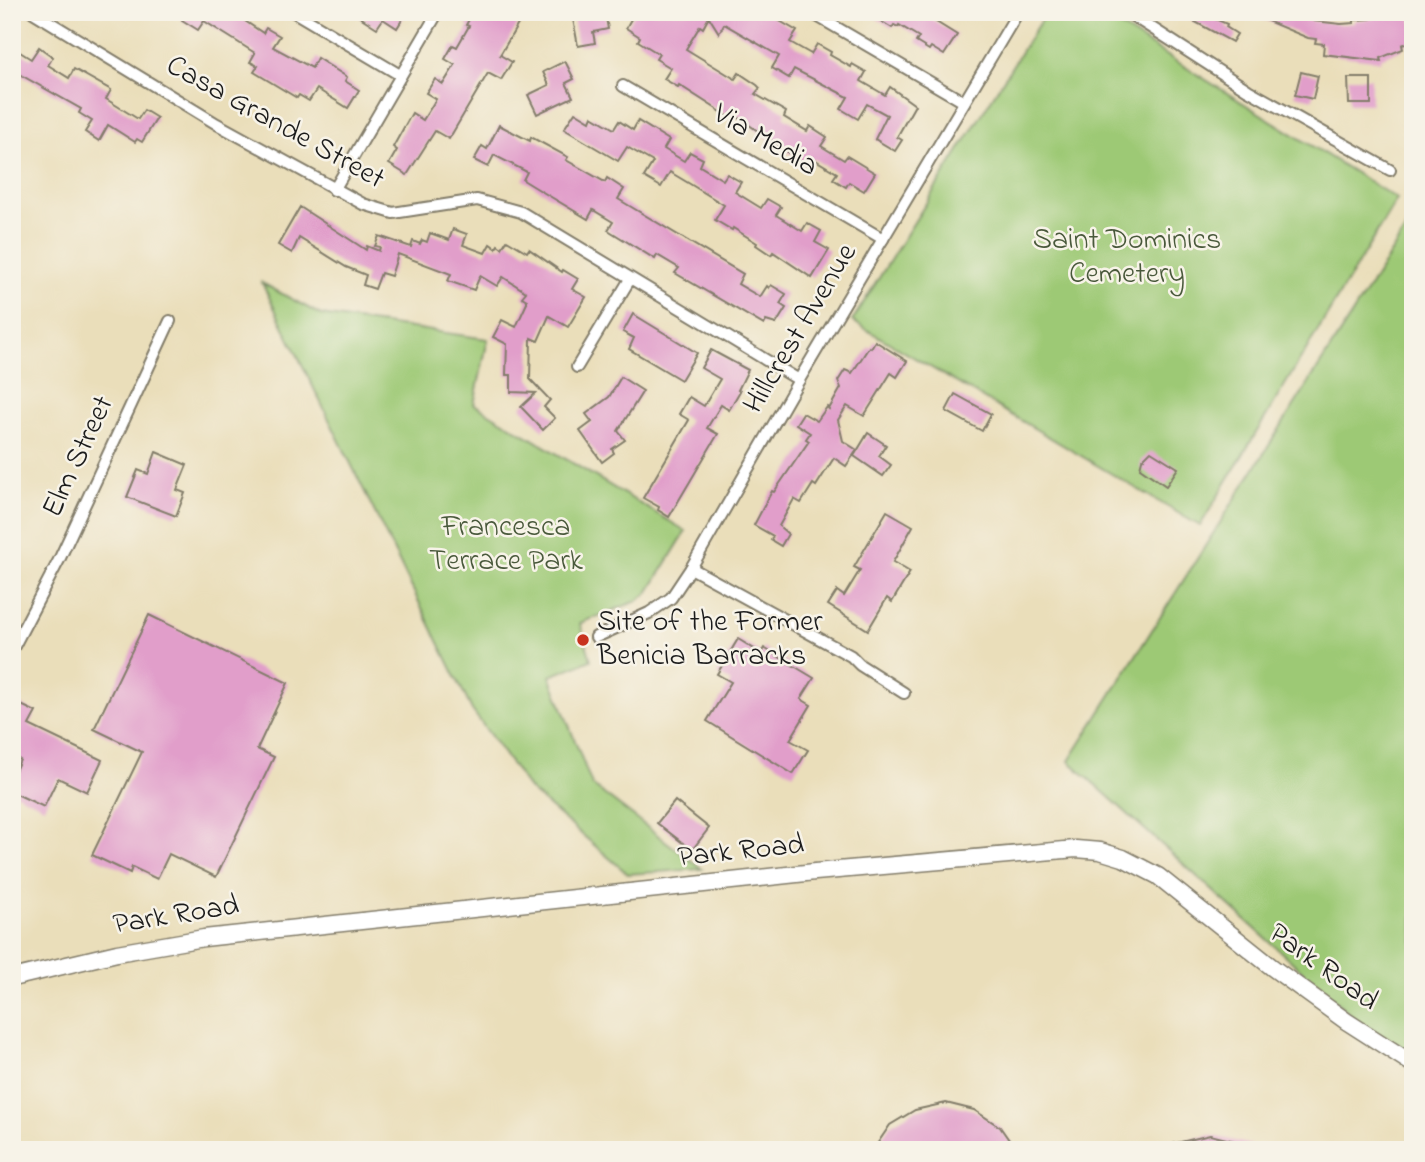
<svg xmlns="http://www.w3.org/2000/svg" width="1425" height="1162" viewBox="0 0 1425 1162" font-family="'Indie Flower',sans-serif">
<style>
.green{fill:#9dc975;stroke:#5c7248;stroke-width:2}
.building{fill:#e19eca}
.lines{fill:none;stroke-linecap:round;stroke-linejoin:round}
.street-casing{stroke:#837d6b;stroke-width:14}
.secondary-casing{stroke:#837d6b;stroke-width:19}
.street{stroke:#fff;stroke-width:10}
.secondary{stroke:#fff;stroke-width:16}
.poi-dot{fill:#c8321e;stroke:#f7f3e8;stroke-width:2.5}
.labels{text-anchor:middle;dominant-baseline:central;stroke-width:5;stroke-linejoin:round;paint-order:stroke}
.street-label{font-size:30px;fill:#1c1c1c;stroke:#f7f3e8}
.park-label{font-size:30px;fill:#49593b;stroke:#f7f3e8}
.poi-label{font-size:30px;fill:#1c1c1c;stroke:#f7f3e8;text-anchor:start}
</style>
<rect width="100%" height="100%" fill="#f7f3e8"/>
<filter id="ink" filterUnits="userSpaceOnUse"><feTurbulence type="fractalNoise" baseFrequency=".0143" numOctaves="2"/><feDisplacementMap in="SourceGraphic" scale="14" xChannelSelector="R" yChannelSelector="G"/><feConvolveMatrix kernelMatrix="1 2 1 2 8 2 1 2 1" color-interpolation-filters="sRGB"/></filter>
<filter id="wash" filterUnits="userSpaceOnUse"><feTurbulence type="fractalNoise" baseFrequency=".00686" numOctaves="4" result="noise"/><feDisplacementMap in="SourceGraphic" scale="28" xChannelSelector="R" yChannelSelector="G"/><feGaussianBlur stdDeviation="1.57" result="paint"/><feColorMatrix in="noise" values="0 0 0 0 0 0 0 0 0 0 0 0 0 0 0 0 0 1.4 0 .05"/><feComposite in="paint" operator="in"/></filter>
<g filter="url(#wash)">
<rect width="100%" height="100%" fill="#eadeba"/>
<g class="green">
<path d="M1046 12H1097L1397 199 1200 526 852 321Z"/>
<path d="M1413 218V1071L1069 761Z"/>
<path d="M262 283 321 315 488 339 474 404 686 531 648 593 637 601 580 623 591 660 550 676 592 785 702 869 628 874 530 790 472 710Z"/>
</g>
<g id="blocks">
<g class="building">
<path d="M186 12H246L242 19 263 33 266 28 280 36 273 47 312 68 317 58 347 77 345 81 359 90 348 108 317 89 309 101 299 95 297 98 254 72 258 66 250 62 255 53 204 21 198 30 182 20Z"/>
<path d="M352 12H407L397 28 383 19 377 28Z"/>
<path d="M473 12 483 17 486 12H509L521 19 500 55 512 62 501 80 488 73 449 139 435 131 407 175 389 164 397 150 393 147 412 113 423 120 436 99 426 93 435 79 443 84 455 65 445 59 453 45 457 47 469 26 466 25Z"/>
<path d="M576 12H605L608 29 593 32 595 43 578 46 573 19 577 18Z"/>
<path d="M635 12H764L797 31 790 42 811 54 817 44 831 52 830 55 851 67 852 64 866 72 861 81 885 95 890 87 915 105 897 137 902 140 895 151 875 139 887 115 867 104 858 119 841 109 848 97 794 69 789 78 772 68 779 56 724 24 719 33 709 17 703 28 700 26 686 49 735 79 739 73 757 85 760 88 755 94 786 112 784 117 807 131 810 126 827 137 821 146 844 160 847 156 875 173 864 191 849 182 846 187 833 179 837 173 812 158 808 166 732 113 729 117 679 85 678 87 664 79 671 68 656 59 659 54 638 41 640 37 626 28Z"/>
<path d="M866 12H920L957 35 944 55 931 47 929 50 916 42 919 37 899 25 898 27 894 25 892 28Z"/>
<path d="M1177 12H1208L1206 15 1227 24 1226 27 1237 34 1232 42Z"/>
<path d="M1246 12H1291L1314 21 1341 24 1354 23V20L1370 19 1390 12H1409L1413 24V41L1402 45 1403 49 1380 58 1381 61 1323 54 1324 44 1315 43 1316 39 1308 38Z"/>
<path d="M12 47 31 59 39 47 53 57 48 65 69 78 74 69 111 90 106 99 138 119 144 110 157 118 142 142 137 139 135 142 108 125 99 141 85 132 92 121 79 113 81 109 12 70Z"/>
<path d="M565 61 574 79 566 83 573 97 537 114 528 95 549 85 543 72Z"/>
<path d="M1301 72 1318 76 1313 99 1295 95Z"/>
<path d="M1348 78H1371V104H1349Z"/>
<path d="M575 112 590 121 592 116 614 129 619 121 633 130 638 121 669 140 664 149 684 161 690 152 703 159 700 166 723 180 727 174 741 182 735 192 761 208 767 199 781 207 776 215 802 231 807 223 821 231 815 242 829 250 812 278 773 252 771 255 756 245 757 243 733 228 732 230 715 220 724 205 690 184 670 172 661 187 644 177 653 162 627 147 618 161 564 129Z"/>
<path d="M499 125 530 141 531 137 568 157 566 160 605 182 607 178 624 189 618 199 743 274 738 284 760 297 767 286 769 288 771 285 786 294 780 304 786 308 776 324 766 321 764 325 675 273 679 268 657 255 655 259 608 230 613 222 593 210 588 219 541 191 523 180 527 172 494 155 488 167 474 160 482 146 487 149Z"/>
<path d="M300 207 366 250 367 246 379 251 380 247 375 246 379 236 411 247 413 241 420 244 422 240 427 242 430 233 449 240 453 229 467 234 463 245 485 253 490 244 496 248 498 245 502 248 507 240 527 252 529 249 562 272 563 270 578 279 572 289 586 297 568 327 549 316 538 341 531 338 530 379 550 400 544 407 555 418 543 430 521 407 536 393 511 392V375H506L507 344 493 337 502 320 516 327 527 303V300L522 297 526 292 503 277 497 286 480 276 474 290 448 281 451 274 398 254 391 276 381 273 375 289 363 285 366 275 346 267 299 238 292 253 278 245Z"/>
<path d="M633 314 697 353 681 380 629 349 634 338 623 332Z"/>
<path d="M875 341 907 361 897 377 891 373 864 416 847 406 838 420 843 441 857 450 846 466 834 458 816 486 813 484 801 503 794 499 779 526 788 534 781 546 771 540 773 536 754 525 772 491 774 492 809 441 806 439 810 433 796 424 803 413 817 421 827 407 829 409 841 388 838 381 845 370 852 373 869 347 871 348Z"/>
<path d="M711 350 748 370 738 390 740 391 729 410 721 405 707 428 718 434 669 517 658 510 659 507 643 498 689 420 679 414 689 397 704 406 720 379 701 368Z"/>
<path d="M621 377 643 391 618 431 625 440 612 449 614 453 602 462 580 431 592 422 586 414 609 397Z"/>
<path d="M955 394 991 414 982 431 946 411Z"/>
<path d="M868 433 886 445 879 456 891 465 883 476 854 456Z"/>
<path d="M1151 451 1178 468 1166 486 1140 468 1142 460Z"/>
<path d="M156 452 187 465 177 490 185 493 176 516 127 497 138 470 148 474Z"/>
<path d="M887 511 913 526 893 562 910 572 892 602 887 598 868 630 828 605 837 591 844 596 860 570 854 567Z"/>
<path d="M149 615 288 683 257 749 274 757 216 877 169 854 157 879 132 867 130 873 92 855 142 752 94 729Z"/>
<path d="M738 639 761 653 764 648 814 678 801 699 811 705 790 740 808 750 793 774 707 721 731 682 717 674Z"/>
<path d="M17 703 36 712 29 725 102 760 87 792 58 778 44 807 12 792V777L20 760 12 756V712Z"/>
<path d="M675 801 709 828 692 850 657 823Z"/>
<path d="M946 1103 974 1110 1000 1127 1016 1150H873L890 1125 915 1110Z"/>
<path d="M1210 1135 1251 1145 1250 1150H1169L1168 1145Z"/>
</g>
</g>
</g>
<g filter="url(#ink)">
<use href="#blocks" fill-opacity="0" stroke="#837d6b" stroke-width="2"/>
<g class="lines">
<defs>
<g id="street">
<path d="M33 12 217 124 363 204 393 213 477 200 521 212 799 380"/>
<path d="M294 12 400 75"/>
<path d="M810 12 964 102"/>
<path d="M1127 12 1248 90 1390 170"/>
<path d="M623 86 883 239"/>
<path d="M334 190 438 12"/>
<path d="M577 367 630 279"/>
<path d="M691 568 851 656 860 665 904 693"/>
<path d="M596 637 649 613 671 598 691 568 799 380 1018 12"/>
<path d="M12 650 59 560 170 321"/>
</g>
<path id="secondary" d="M12 978 117 953 204 938 815 872 1076 849 1100 851 1123 858 1158 876 1273 968 1346 1021 1413 1064"/>
</defs>
<use href="#street" class="street-casing"/>
<use href="#secondary" class="secondary-casing"/>
<use href="#street" class="street"/>
<use href="#secondary" class="secondary"/>
</g>
</g>
<circle class="poi-dot" cx="583" cy="640" r="7"/>
<g class="labels">
<g class="street-label">
<text transform="translate(275 123) rotate(29)">Casa Grande Street</text>
<text transform="translate(765 141) rotate(30)">Via Media</text>
<text transform="translate(801 329) rotate(-59)">Hillcrest Avenue</text>
<text transform="translate(79 457) rotate(-65)">Elm Street</text>
<text transform="translate(741 852) rotate(-6)">Park Road</text>
<text transform="translate(176 916) rotate(-9)">Park Road</text>
<text transform="translate(1323 968) rotate(36)">Park Road</text>
</g>
<g class="park-label">
<text x="1127" y="241">Saint Dominics<tspan x="1127" dy="34">Cemetery</tspan></text>
<text x="506" y="528">Francesca<tspan x="506" dy="34">Terrace Park</tspan></text>
</g>
<g class="poi-label">
<text x="597" y="623">Site of the Former<tspan x="597" dy="34">Benicia Barracks</tspan></text>
</g>
</g>
<rect width="1425" height="1162" fill="none" stroke="#f7f3e8" stroke-width="42"/>
</svg>
